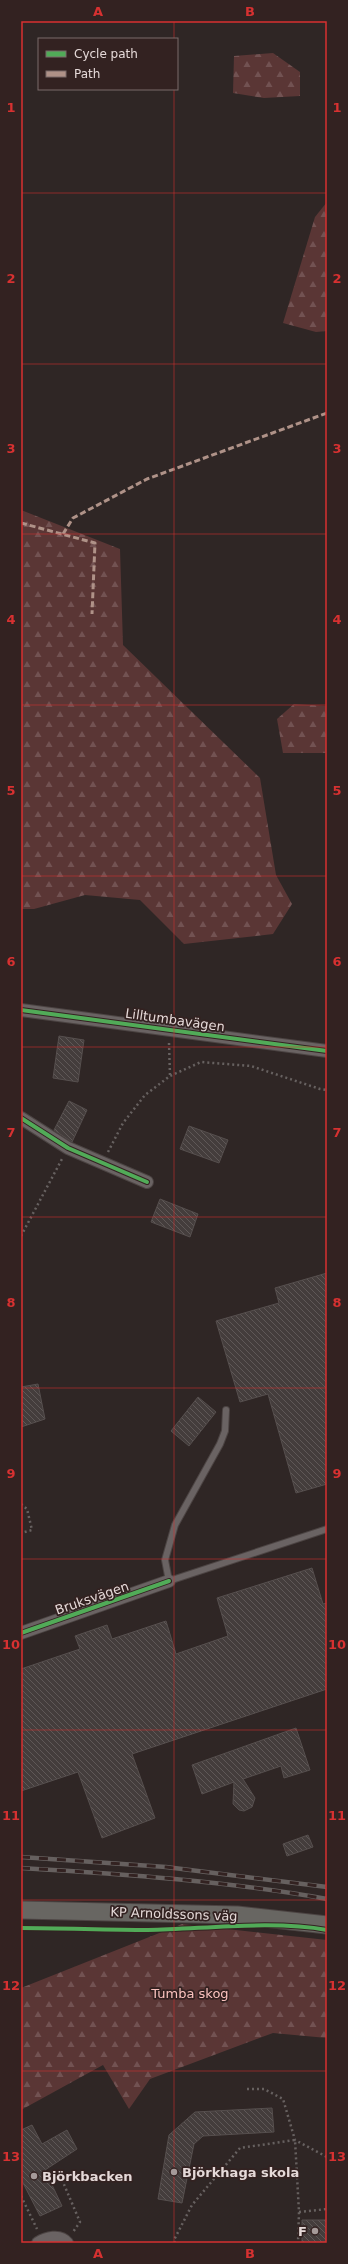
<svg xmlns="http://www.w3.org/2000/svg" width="348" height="2264" viewBox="0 0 348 2264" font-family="'DejaVu Sans',sans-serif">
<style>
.forest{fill:url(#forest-firs)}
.building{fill:url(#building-back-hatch);stroke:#564f4e}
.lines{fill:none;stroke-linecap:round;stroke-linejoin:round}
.service-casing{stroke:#4c4443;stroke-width:8}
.minor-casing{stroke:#4c4443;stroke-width:14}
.secondary-casing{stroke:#4c4443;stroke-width:19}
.path{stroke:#676160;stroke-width:2.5;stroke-dasharray:2 3;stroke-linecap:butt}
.service{stroke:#6a6363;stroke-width:6}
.minor{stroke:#6a6363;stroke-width:12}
.secondary{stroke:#686662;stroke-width:17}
.rail-casing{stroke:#66605f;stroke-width:4.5}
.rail{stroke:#332221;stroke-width:3;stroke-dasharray:9;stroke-linecap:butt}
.quiet{stroke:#af9288;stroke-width:3;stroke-dasharray:6 3;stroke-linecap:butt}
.cycleway-casing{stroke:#332221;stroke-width:6}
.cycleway{stroke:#51ab58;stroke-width:4}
.grid{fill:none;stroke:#d73131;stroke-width:1;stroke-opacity:0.55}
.poi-dot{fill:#a59a99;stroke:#332221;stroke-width:1.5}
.labels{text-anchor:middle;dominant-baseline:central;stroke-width:3.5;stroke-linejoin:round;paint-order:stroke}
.street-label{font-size:13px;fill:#e5d9d8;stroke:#332221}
.park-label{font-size:13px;fill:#fbc3bf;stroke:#332221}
.poi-label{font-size:13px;font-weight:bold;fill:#e5d9d8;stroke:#332221;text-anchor:start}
.neatline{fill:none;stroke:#d73131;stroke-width:1.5}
.grid-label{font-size:13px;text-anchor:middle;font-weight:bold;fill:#d73131}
</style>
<defs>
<pattern id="forest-firs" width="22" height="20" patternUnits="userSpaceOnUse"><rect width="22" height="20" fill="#5a3635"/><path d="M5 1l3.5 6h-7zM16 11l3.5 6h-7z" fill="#725252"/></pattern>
<pattern id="building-back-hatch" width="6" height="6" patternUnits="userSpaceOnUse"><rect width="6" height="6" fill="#443d3c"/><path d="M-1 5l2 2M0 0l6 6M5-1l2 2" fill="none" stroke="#5f5857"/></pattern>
</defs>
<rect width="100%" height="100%" fill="#2f2625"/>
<g class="forest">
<path d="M273 53 300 72V96L264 98 233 93 234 56Z"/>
<path d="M327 202V331L316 332 283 323 315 217Z"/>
<path d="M21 510 120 549 123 645 260 778 276 875 292 904 273 934 184 944 140 900 85 895 34 909H21Z"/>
<path d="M294 704 327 706V753H283L277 719Z"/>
<path d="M182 1924 327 1940V2038L273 2033 150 2079 129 2109 103 2065 21 2110V1988Z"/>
</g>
<g class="building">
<path d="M59 1036 84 1040 78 1082 53 1078Z"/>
<path d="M69 1101 87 1110 72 1142 54 1130Z"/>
<path d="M189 1126 228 1140 219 1163 180 1149Z"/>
<path d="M160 1199 198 1214 190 1237 151 1222Z"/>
<path d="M327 1273V1484L296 1493 268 1394 240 1402 216 1321 279 1303 275 1288Z"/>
<path d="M38 1384 45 1419 21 1427V1387Z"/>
<path d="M198 1397 216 1412 189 1446 171 1431Z"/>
<path d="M312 1568 323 1604 327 1603V1689L132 1754 155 1818 102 1838 78 1772 21 1791V1669L80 1649 75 1636 107 1625 112 1639 166 1621 176 1654 228 1636 217 1598Z"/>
<path d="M296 1728 310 1770 284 1778 281 1766 243 1779 255 1798 252 1807 244 1811 239 1810 233 1804 234 1782 202 1794 192 1765Z"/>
<path d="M308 1835 313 1847 287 1856 283 1844Z"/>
<path d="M272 2108 274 2132 203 2136 194 2144 182 2203 158 2199 169 2135 195 2112Z"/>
<path d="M32 2125 42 2144 67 2130 77 2149 45 2170 62 2206 40 2216 21 2179V2130Z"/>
<path d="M302 2220H327V2242L302 2243Z"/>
</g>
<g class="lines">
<defs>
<path id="service" d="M226 1410 225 1431 220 1444 175 1525 165 1560 169 1581 327 1529"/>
<g id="minor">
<path d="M21 1010 327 1051"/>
<path d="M21 1118 68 1148 147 1182"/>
<path d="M21 1633 169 1581"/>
<path d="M38 2243C46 2238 60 2234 67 2243"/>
</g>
<path id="secondary" d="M21 1910 237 1915 327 1925"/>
</defs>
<use href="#service" class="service-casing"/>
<use href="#minor" class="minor-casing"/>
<use href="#secondary" class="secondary-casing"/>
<g class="path">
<path d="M169 1043 170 1076"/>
<path d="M108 1152 123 1123 145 1095 170 1076 201 1062 251 1066 320 1089 327 1090"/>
<path d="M21 1236 62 1159"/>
<path d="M21 1504 27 1509 32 1530 21 1533"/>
<path d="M247 2089H264L283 2099 295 2140 327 2157"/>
<path d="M60 2175 80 2222 73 2232"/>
<path d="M21 2196 37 2229"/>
<path d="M299 2212 327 2209"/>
<path d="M175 2243 174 2240 192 2205 240 2148 295 2140 299 2212 298 2243"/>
</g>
<use href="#service" class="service"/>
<use href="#minor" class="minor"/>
<use href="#secondary" class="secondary"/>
<defs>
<g id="rail">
<path d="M21 1857 166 1867 327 1887"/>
<path d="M21 1868C123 1874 226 1881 327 1899"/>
</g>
</defs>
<use href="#rail" class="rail-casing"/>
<use href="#rail" class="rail"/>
<g class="quiet">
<path d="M21 523 95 543 92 614"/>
<path d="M63 534 73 518 147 479 327 413"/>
</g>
<defs>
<g id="cycleway">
<path d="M21 1010 327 1051"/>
<path d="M21 1118 68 1148 147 1182"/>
<path d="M21 1633 169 1581"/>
<path d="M21 1928C63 1928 106 1930 148 1930 204 1929 273 1920 327 1930"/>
</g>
</defs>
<use href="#cycleway" class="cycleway-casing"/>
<use href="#cycleway" class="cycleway"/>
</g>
<path class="grid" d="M174 21V39M174 89V2243M21 193H327M21 364H327M21 534H327M21 705H327M21 876H327M21 1047H327M21 1217H327M21 1388H327M21 1559H327M21 1730H327M21 1900H327M21 2071H327"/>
<g class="poi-dot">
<circle cx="174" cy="2172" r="4"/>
<circle cx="34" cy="2176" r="4"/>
<circle cx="315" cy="2231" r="4"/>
</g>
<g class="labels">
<g class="street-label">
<text transform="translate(175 1020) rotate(8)">Lilltumbavägen</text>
<text transform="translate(92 1598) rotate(-19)">Bruksvägen</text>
<text transform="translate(174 1914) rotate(2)">KP Arnoldssons väg</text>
</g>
<g class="park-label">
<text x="190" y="1993">Tumba skog</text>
</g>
<g class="poi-label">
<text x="182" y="2172">Björkhaga skola</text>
<text x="42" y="2176">Björkbacken</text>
<text x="307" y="2231" text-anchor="end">F</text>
</g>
</g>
<rect width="348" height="2264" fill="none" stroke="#332221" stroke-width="44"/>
<rect x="38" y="38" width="140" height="52" fill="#332221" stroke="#7a6b6a"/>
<rect x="46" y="51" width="20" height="6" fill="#51ab58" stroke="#7a6b6a"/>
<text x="74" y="58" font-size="12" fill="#e5d9d8">Cycle path</text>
<rect x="46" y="71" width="20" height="6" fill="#af9288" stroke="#7a6b6a"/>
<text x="74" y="78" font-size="12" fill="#e5d9d8">Path</text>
<rect x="22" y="22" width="304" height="2220" class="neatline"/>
<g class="grid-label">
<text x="98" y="16">A</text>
<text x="250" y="16">B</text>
<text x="11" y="112">1</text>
<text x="337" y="112">1</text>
<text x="11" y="283">2</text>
<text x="337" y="283">2</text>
<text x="11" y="453">3</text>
<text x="337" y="453">3</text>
<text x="11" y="624">4</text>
<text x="337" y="624">4</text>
<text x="11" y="795">5</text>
<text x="337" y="795">5</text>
<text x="11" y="966">6</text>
<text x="337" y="966">6</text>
<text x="11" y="1137">7</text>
<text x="337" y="1137">7</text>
<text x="11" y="1307">8</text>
<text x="337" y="1307">8</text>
<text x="11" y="1478">9</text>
<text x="337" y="1478">9</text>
<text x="11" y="1649">10</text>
<text x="337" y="1649">10</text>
<text x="11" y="1820">11</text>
<text x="337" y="1820">11</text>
<text x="11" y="1990">12</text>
<text x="337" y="1990">12</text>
<text x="11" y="2161">13</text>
<text x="337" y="2161">13</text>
<text x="98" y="2258">A</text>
<text x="250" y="2258">B</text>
</g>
</svg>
